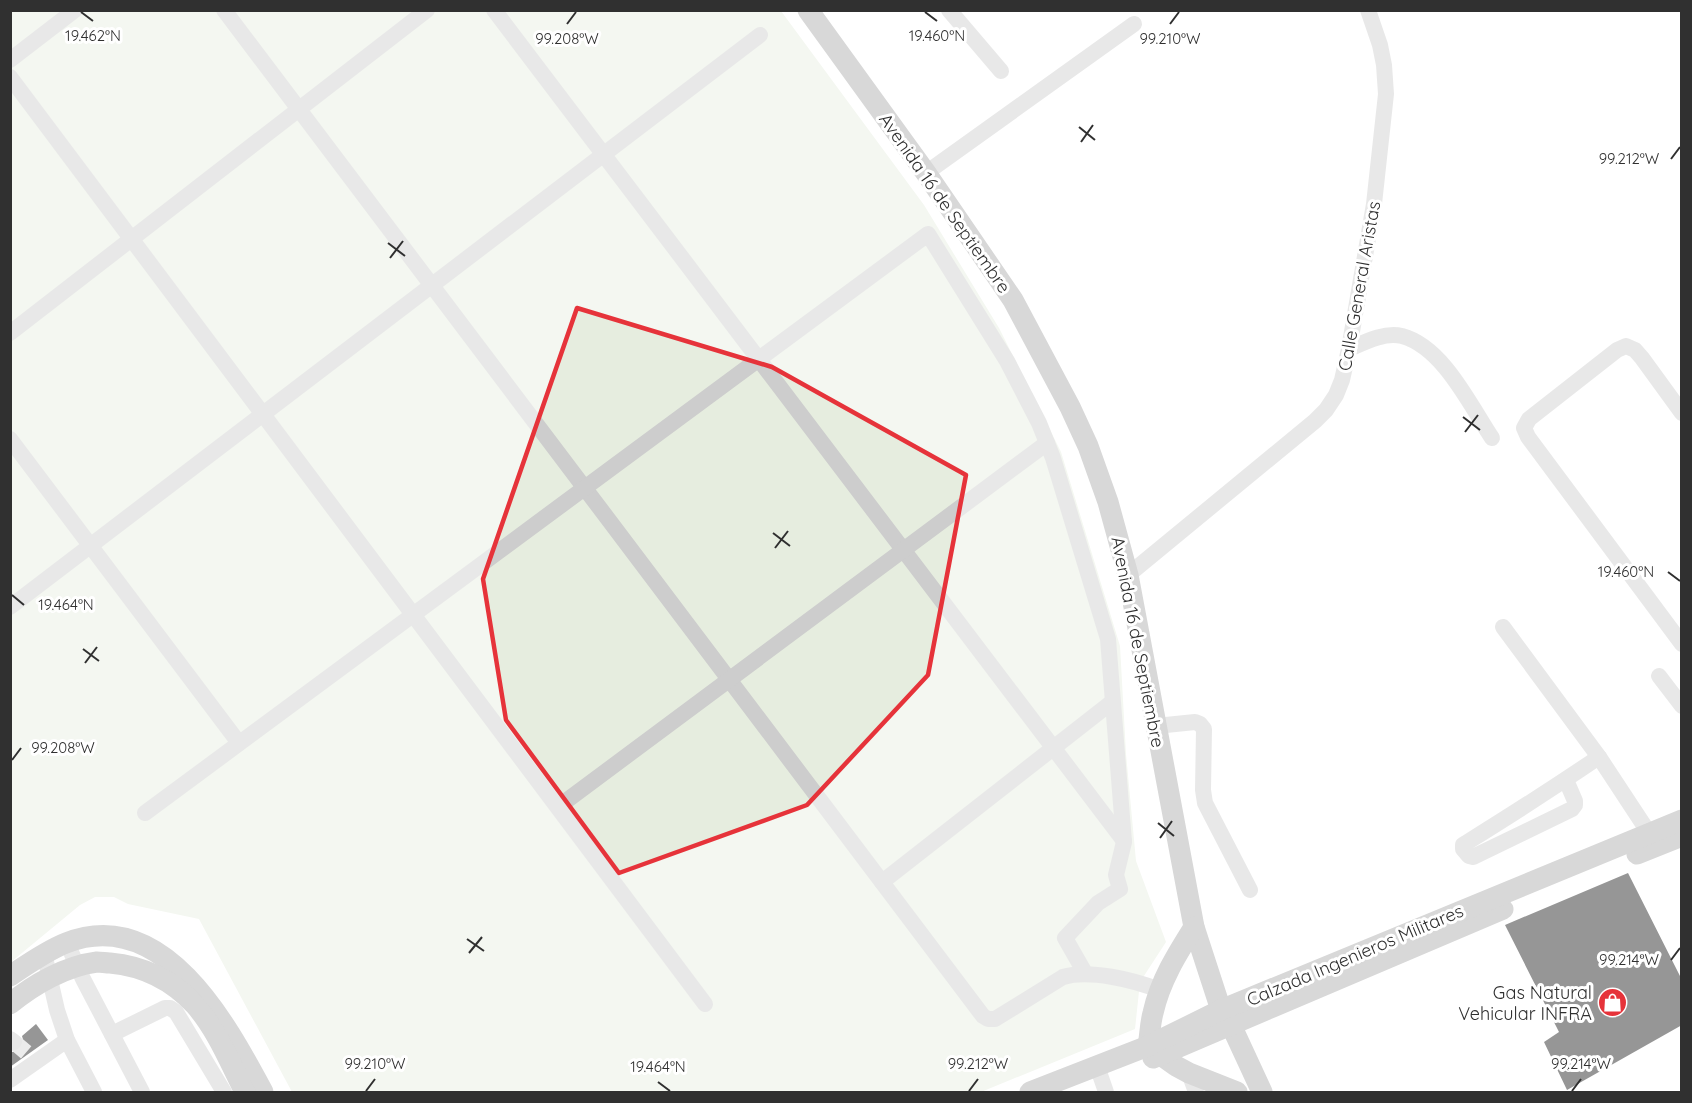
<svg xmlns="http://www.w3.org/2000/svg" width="1692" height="1103" viewBox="0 0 1692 1103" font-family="Quicksand,sans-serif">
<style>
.green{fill:#e6eddf}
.building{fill:#171717}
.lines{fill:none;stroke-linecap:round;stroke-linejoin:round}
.minor-tunnel{stroke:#d6d6d6;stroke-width:16;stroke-dasharray:16 8;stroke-linecap:butt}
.minor{stroke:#cdcdcd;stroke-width:16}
.major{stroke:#a8a8a8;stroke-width:21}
.marked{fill:none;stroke:#e6333a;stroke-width:4.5;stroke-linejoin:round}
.ticks{fill:none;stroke:#303030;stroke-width:2}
.labels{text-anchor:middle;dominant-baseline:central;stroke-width:6;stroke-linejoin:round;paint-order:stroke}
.street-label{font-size:18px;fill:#303030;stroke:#fff}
.poi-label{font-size:18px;fill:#303030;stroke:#fff;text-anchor:end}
.ticks-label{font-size:15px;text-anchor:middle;fill:#303030;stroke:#fff;stroke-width:6;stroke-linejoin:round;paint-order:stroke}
</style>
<rect width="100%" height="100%" fill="#fff"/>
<path class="green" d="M11 11H781L924 205 999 328 1061 452 1120 646 1126 754 1136 861 1166 942 1140 982 1135 1029 981 1092H292L199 919 128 904 114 897H95L80 905 11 962Z"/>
<g class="building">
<path d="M1628 873 1682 980V1025L1567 1090 1544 1042 1559 1032 1505 925Z"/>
<path d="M36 1024 48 1040 10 1067V1052H18L22 1049 24 1043 22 1036Z"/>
</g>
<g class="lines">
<path class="minor-tunnel" d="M14 1042 34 1059"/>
<g class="minor">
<path d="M224 10 983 1016 988 1019H995L1063 977C1089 969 1134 980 1159 990"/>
<path d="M494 10 1124 841"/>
<path d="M949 10 1001 71"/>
<path d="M10 60 75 10"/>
<path d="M10 77 705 1004"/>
<path d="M926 173 1134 24"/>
<path d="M10 333 427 10"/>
<path d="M1349 349C1365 342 1384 332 1402 336 1443 347 1470 405 1492 438"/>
<path d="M1682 413 1642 358 1635 350 1626 346 1617 350 1529 419 1524 428 1528 437 1682 644"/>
<path d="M10 439 239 743"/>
<path d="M1128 575 1315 421 1326 410 1336 395 1342 380 1349 349 1374 204 1386 94 1384 65 1380 45 1368 10"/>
<path d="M10 607 760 35"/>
<path d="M1503 627 1599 757 1649 833"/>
<path d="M1659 676 1682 706"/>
<path d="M1156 726 1195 722 1200 724 1204 729 1203 790 1205 803 1250 890"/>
<path d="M1566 780 1575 801V805L1572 809 1473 857 1469 856 1463 849V845L1466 843C1511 815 1555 787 1599 757"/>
<path d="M558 807 1047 443"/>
<path d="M145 813 928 234 1007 361 1039 423 1053 458 1108 639 1124 842 1116 875 1120 889 1098 903 1065 938 1085 973"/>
<path d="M882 882 1112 702"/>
<path d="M67 943 83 979 142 1092"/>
<path d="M44 953 57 1010 67 1040 94 1092"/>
<path d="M112 1034 165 1008H170L176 1012 224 1092"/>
<path d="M10 1039 14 1042"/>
<path d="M1097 1066 1106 1092"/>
<path d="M1189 1073 1196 1092"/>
<path d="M10 1080 67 1040"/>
</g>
<g class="major">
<path d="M808 10 926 173 1013 300 1070 407 1088 446 1108 502 1128 575 1194 927 1221 1010 1231 1025 1262 1092"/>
<path d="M1637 854 1682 836"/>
<path d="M1194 927C1177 954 1160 981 1153 1013 1150 1024 1150 1035 1148 1046L1176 1066 1189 1073 1237 1092"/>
<path d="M10 976C28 964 46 951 66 943 163 905 226 1023 263 1092"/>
<path d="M10 1004C34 984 66 966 97 962 101 962 106 963 110 963 143 966 172 980 195 1005 217 1030 230 1063 245 1092"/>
<path d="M1153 1058 1503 909"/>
<path d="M1030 1092 1148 1046 1221 1010 1682 820"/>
</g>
</g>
<path d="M0 0H1692V1103H0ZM577 308 772 367 966 475 928 675 807 805 619 873 506 720 483 579Z" fill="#fff" fill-opacity=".55" fill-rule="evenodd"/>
<path class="marked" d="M577 308 772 367 966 475 928 675 807 805 619 873 506 720 483 579Z"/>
<path class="ticks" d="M81 12 93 21M925 12 937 21M567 24 576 12M1170 24 1179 12M1079 127 1095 140M1081 142 1093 125M1671 159 1680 147M388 243 405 256M390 258 403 241M1463 417 1480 430M1465 432 1478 415M773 533 790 546M775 548 788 531M1668 572 1680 581M12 595 24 605M83 649 99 661M85 663 97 647M12 760 21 748M1158 823 1174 836M1160 838 1172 821M467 939 484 951M469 953 482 937M1671 960 1680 948M658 1082 670 1091M366 1091 375 1079M969 1091 978 1079M1572 1091 1581 1079"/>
<defs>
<symbol id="shop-disc" viewBox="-11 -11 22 22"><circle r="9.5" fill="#e6333a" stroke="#fff"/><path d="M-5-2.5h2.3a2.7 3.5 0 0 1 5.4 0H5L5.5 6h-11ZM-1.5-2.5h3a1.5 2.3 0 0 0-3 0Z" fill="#fff"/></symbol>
</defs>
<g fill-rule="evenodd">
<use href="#shop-disc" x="1596" y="986" width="33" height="33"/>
</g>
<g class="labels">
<g class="street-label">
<text transform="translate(945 203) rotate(55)">Avenida 16 de Septiembre</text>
<text transform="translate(1359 286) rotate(-80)">Calle General Aristas</text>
<text transform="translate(1138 642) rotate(79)">Avenida 16 de Septiembre</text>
<text transform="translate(1355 955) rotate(-23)">Calzada Ingenieros Militares</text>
</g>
<g class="poi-label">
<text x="1592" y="992">Gas Natural<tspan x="1592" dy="21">Vehicular INFRA</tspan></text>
</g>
</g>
<g class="ticks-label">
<text x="93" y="41">19.462°N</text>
<text x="937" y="41">19.460°N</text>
<text x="567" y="44">99.208°W</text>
<text x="1170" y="44">99.210°W</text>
<text x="1629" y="164">99.212°W</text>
<text x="1626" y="577">19.460°N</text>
<text x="66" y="610">19.464°N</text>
<text x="63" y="753">99.208°W</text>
<text x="1629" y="965">99.214°W</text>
<text x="375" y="1069">99.210°W</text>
<text x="978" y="1069">99.212°W</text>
<text x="1581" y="1069">99.214°W</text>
<text x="658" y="1072">19.464°N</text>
</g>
<rect width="1692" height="1103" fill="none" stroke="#303030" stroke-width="24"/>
</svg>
